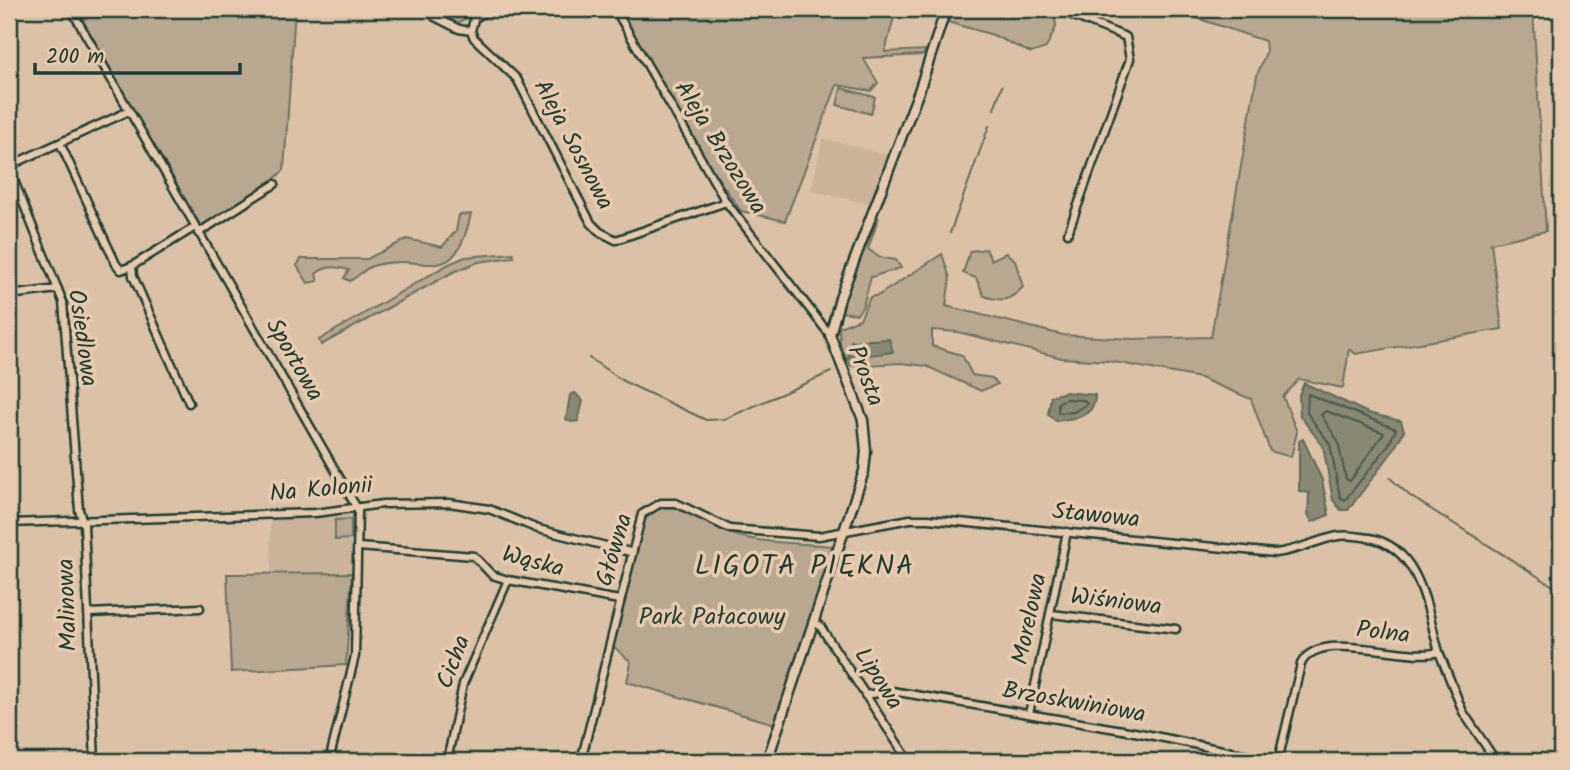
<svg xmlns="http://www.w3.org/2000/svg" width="1570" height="770" viewBox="0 0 1570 770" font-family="Kalam,sans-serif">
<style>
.built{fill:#cab59c}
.green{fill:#b8a892;stroke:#6c7263;stroke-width:2}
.water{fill:#898874;stroke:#5f6a5a;stroke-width:2}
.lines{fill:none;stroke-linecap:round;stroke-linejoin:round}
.shore{stroke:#495b4e;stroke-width:2}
.stream{stroke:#5f6a5a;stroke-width:2}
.minor-casing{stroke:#1f3d34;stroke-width:11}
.tertiary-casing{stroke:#1f3d34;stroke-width:13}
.minor{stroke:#e7caae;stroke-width:6}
.tertiary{stroke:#e7caae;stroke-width:8}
.labels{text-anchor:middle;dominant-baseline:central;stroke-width:7;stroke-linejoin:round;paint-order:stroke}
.street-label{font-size:24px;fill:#1f3d34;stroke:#e7caae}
.park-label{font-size:24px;fill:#274239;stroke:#e7caae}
.quarter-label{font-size:28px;letter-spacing:2px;fill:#1f3d34;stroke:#e7caae}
</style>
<rect width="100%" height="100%" fill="#dbc2a7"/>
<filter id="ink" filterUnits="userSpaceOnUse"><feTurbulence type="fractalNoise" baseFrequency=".0143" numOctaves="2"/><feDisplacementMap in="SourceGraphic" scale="14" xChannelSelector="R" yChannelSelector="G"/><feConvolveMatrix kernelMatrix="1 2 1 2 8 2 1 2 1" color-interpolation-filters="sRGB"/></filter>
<g filter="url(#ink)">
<g class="built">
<path d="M823 138 887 155 869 204 811 191Z"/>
<path d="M354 514 352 573 271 574 270 518Z"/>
</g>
<g class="green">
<path d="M76 9H295L284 170 270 183 200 227Z"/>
<path d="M430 9H481L456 24Z"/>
<path d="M619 9H896L885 52 925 50 923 55 863 58 878 83 871 91 837 85 785 221 741 211 713 171Z"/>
<path d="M953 9H1041L1055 14 1056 27 1046 48 1031 53 993 35 948 22Z"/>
<path d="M1170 9H1533L1546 231 1491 243 1502 329 1356 354 1349 349 1343 388 1299 379 1283 397 1297 432 1291 457 1270 451 1251 399 1200 378 1109 361 1062 358 958 332 932 330V346L962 355 972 375 992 378 998 384 981 391 926 366 901 363 851 366 840 346 839 327 860 319 870 297 879 295 942 254 950 278 946 306 1063 335 1133 339 1211 337 1257 75 1266 52 1265 41Z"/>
<path d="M841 88 875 97 871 114 837 105Z"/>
<path d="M471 214C453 294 426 250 372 266 365 269 357 277 350 281L344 278 349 270C337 266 325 265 316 274L318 281 308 283 297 266 301 259H367L407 239 442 247 456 231 459 215Z"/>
<path d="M879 217 868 249 879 257 896 260 901 268 871 277 863 306 857 314 840 312 857 264Z"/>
<path d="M986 249 991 260 1006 253 1015 260 1023 287C1010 301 1002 302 984 296L976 278 963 273 970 251Z"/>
<path d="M513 253 514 257 478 262 453 272 321 345 319 340 447 265 465 257Z"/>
<path d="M669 506C695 508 713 530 739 536 768 544 803 543 833 546L775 724 627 682 631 662 613 646 643 521 657 509Z"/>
<path d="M351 519V539L335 540V520Z"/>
<path d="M352 573 346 665 231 672 227 574Z"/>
</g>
<g class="water">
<path d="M889 339 893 352 870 355 866 346 856 347V355L848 358 851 341Z"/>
<path d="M1304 383 1368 413 1401 421 1404 431 1393 451 1348 510H1341L1333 500 1323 446 1300 416 1299 395Z"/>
<path d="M1065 392 1095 395C1095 417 1075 419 1056 421L1048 414 1051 396Z"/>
<path d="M575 393 583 401 578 421 571 422 566 419 570 395Z"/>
<path d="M1303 439 1322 480 1329 515 1312 522 1308 514 1309 493 1299 491V441Z"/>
</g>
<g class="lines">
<g class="shore">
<path d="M1308 394 1396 429 1388 446 1345 500 1340 497 1330 444 1307 413Z"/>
<path d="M1065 399 1084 400 1087 404 1074 412 1058 413V403Z"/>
<path d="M1326 411 1384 433 1350 481 1346 479 1338 441 1321 415Z"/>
</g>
<g class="stream">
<path d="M994 109 1002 86"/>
<path d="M950 233 989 126"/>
<path d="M589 358 625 382 706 420 725 419 831 372"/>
<path d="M1390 478 1410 496 1561 591"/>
</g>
<defs>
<g id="minor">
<path d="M71 9 358 510 355 656 329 761"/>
<path d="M489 9 474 19 471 31 474 38 517 79 591 223 600 232 616 240 726 202"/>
<path d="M615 9 726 202 830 335"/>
<path d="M1056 9 1126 37 1130 59 1068 233"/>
<path d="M435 17 459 29 471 31"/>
<path d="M60 143 116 264 121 270 132 266 133 276 189 403"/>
<path d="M9 166 129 111"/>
<path d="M9 168 63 302 79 510 84 525 95 761"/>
<path d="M198 233 275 184"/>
<path d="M132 266 195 227"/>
<path d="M9 295 58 289"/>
<path d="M9 523 315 513 383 504 449 503 489 509 538 529 630 552"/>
<path d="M358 547 474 556 492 575 508 580 619 600"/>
<path d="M89 613 200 608"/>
<path d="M1051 614 1176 629"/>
<path d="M813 621 820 626 909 761"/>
<path d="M1439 652 1463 712 1496 761"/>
<path d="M865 695 892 691 1140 733 1275 761"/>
<path d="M1029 714 1067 532"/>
<path d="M447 761 463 684 508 580"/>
<path d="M581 761 642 514 661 503H676L730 529 819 536 910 519H928L1275 553C1298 551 1316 540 1338 536 1349 534 1360 537 1370 538 1421 548 1427 610 1439 652 1405 662 1319 627 1301 664L1278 761"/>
</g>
<path id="tertiary" d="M767 761 864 471 866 451 863 420 830 335 840 298 919 91 946 9"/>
</defs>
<use href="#minor" class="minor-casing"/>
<use href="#tertiary" class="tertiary-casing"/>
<use href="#minor" class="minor"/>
<use href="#tertiary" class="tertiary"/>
</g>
</g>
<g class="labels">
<g class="street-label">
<text transform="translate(573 145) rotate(62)">Aleja Sosnowa</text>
<text transform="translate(720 148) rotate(58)">Aleja Brzozowa</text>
<text transform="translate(82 338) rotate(82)">Osiedlowa</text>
<text transform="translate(294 360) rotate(60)">Sportowa</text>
<text transform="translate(865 376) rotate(69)">Prosta</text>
<text transform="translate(321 490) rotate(-5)">Na Kolonii</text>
<text transform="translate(1096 516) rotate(6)">Stawowa</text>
<text transform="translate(615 550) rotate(-73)">Główna</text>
<text transform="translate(533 562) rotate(15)">Wąska</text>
<text transform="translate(1116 602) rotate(7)">Wiśniowa</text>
<text transform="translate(68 605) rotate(-92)">Malinowa</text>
<text transform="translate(1030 619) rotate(-78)">Morelowa</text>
<text transform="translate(1383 633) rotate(7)">Polna</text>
<text transform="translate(454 662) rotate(-69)">Cicha</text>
<text transform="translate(878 679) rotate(57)">Lipowa</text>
<text transform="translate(1074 703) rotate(10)">Brzoskwiniowa</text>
</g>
<g class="park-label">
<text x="712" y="617">Park Pałacowy</text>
</g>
<g class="quarter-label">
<text x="805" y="566">LIGOTA PIĘKNA</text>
</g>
</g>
<rect width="1570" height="770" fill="none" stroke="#e7caae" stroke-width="35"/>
<rect x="18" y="18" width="1535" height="735" fill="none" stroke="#1f3d34" stroke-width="2.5" filter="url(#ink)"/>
<path d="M35 63v10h205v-10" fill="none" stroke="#1f3d34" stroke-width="3.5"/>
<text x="46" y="63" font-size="21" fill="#1f3d34" stroke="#e7caae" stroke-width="5" paint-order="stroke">200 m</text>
</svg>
